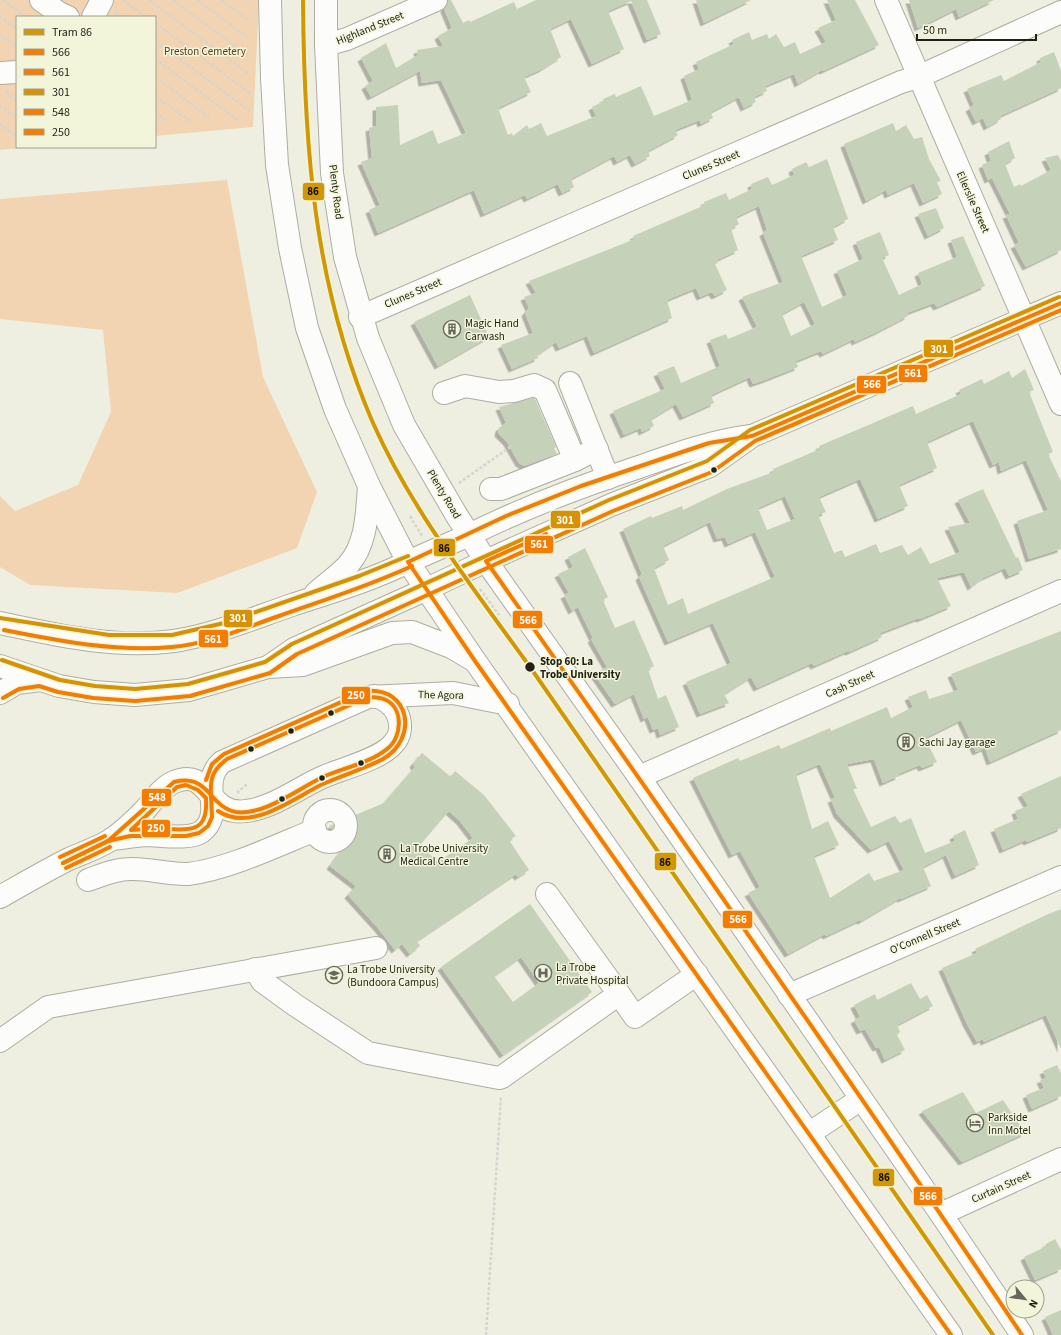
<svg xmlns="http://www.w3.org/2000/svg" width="1061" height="1335" viewBox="0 0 1061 1335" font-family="'Source Sans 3',sans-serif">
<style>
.green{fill:#f2d4b2}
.building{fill:#c6d1ba;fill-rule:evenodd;filter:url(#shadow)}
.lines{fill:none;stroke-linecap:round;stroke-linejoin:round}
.minor-casing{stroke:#adada2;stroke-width:24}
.major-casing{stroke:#adada2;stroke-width:24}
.highway-casing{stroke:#adada2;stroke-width:24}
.path{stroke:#d4d5d0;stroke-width:2.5;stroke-dasharray:3 2;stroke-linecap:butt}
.minor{stroke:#fcfdfa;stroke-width:22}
.major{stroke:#fcfdfa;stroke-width:22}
.highway{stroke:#fcfdfa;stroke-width:22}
.bus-1-casing{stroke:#f3f5db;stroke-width:7}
.bus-2-casing{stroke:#f3f5db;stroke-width:7}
.bus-3-casing{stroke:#f3f5db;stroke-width:7}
.bus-4-casing{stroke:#f3f5db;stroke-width:7}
.bus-5-casing{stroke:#f3f5db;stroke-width:7}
.bus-1{stroke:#f47d01;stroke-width:4}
.bus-2{stroke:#f47d01;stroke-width:4}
.bus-3{stroke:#d79203;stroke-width:4}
.bus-4{stroke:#f47d01;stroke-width:4}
.bus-5{stroke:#f47d01;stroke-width:4}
.tram-1-casing{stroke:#f3f5db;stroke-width:7}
.tram-1{stroke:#d29704;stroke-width:4}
.bus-dot{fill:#1f2016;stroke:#f3f5db;stroke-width:1.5}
.labels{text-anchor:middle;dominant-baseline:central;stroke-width:3;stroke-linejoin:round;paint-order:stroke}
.street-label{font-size:11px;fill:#1f2016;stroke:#f3f5db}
.park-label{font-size:11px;fill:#593a1c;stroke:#f3f5db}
.poi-label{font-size:11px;fill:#1f2016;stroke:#f3f5db;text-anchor:start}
.stop-label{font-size:11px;font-weight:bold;fill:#1f2016;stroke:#f3f5db;text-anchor:start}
.line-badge{stroke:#f3f5db;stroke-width:1.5}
.badge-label{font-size:11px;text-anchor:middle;font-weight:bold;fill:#fff}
.pale-badge-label{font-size:11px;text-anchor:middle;font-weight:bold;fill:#111}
</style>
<defs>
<filter id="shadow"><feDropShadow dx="-3.5" dy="3.5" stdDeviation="0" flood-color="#0004"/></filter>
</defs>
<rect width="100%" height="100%" fill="#eeefe1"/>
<g class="green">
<path d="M0 0H259L253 127 155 136V17H17V147H31L0 150Z"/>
<path d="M227 180 263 377 317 492 297 548 177 593 30 585 0 567V496L15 511 78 485 111 412 103 330 0 319V199Z"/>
</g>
<g class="building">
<path d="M448 0H451L463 23 469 20 470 22 514 2 517 9 536 0H647L661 34 647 40 631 1 608 11 624 49 592 64 571 19 550 29 561 57 542 69 524 77 531 92 498 108 508 135 512 133 513 136 527 125 529 129 541 123 547 136 596 116 592 107 604 101 603 99 615 94 616 97 641 86 654 116 692 100 684 76 699 69 696 62 734 44 732 40 749 32 752 40 767 34 769 39 776 34 784 47 795 42 800 54 826 42 818 28 836 20 827 0H855L879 45 823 71 822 70 798 84 794 74 765 86 767 91 754 97 756 102 744 108 739 97 711 112 713 118 701 124 700 120 675 130 678 135 648 151 650 156 635 164 630 155 617 162 614 156 571 179 574 187 562 193 558 184 527 199 525 195 484 214 474 190 378 233 369 210 380 205 361 162 372 158 369 128 376 126V107L398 105 400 145 433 130 438 144 466 133 441 80 422 83 420 71 371 97 365 86 373 81 361 58 386 43 396 68 418 55 417 50 443 46 438 36 452 28 444 9Z"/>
<path d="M696 0H751L704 23Z"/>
<path d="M909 0H994L959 17 956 9 918 28Z"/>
<path d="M1054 52 1061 71V88L1000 116 1001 119 987 127 983 118 976 122 969 108 974 105 967 89 1001 75 1004 81 1041 62 1040 58Z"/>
<path d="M893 123 896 131 906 125 914 139 922 137 929 159 941 181 937 182 942 194 923 203 914 183 888 195 886 190 866 201 844 144Z"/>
<path d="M1009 141 1015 158 1005 164 1014 187 1020 184 1021 186 1051 170 1045 158 1058 155 1061 161V250L1026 267 1014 245 1019 243 1006 215 1010 214 992 178 988 180 982 165 991 161 988 152Z"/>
<path d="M827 159 848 219 833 227 838 240 801 256 822 307 847 295 837 271 863 259 856 242 880 232 889 255 882 258 899 295 922 284 918 273 957 257 951 240 963 236 985 286 937 307 934 303 907 313 908 316 877 332 855 342 854 339 823 354 821 351 796 361 798 367 765 380 753 384 750 377 711 395 714 403 683 417 676 404 651 419 654 426 642 432 641 428 624 435 613 411 665 389 657 373 674 366 681 383 720 366 710 340 726 334 728 339 757 327 742 297 783 282 763 233 767 230 759 206 736 217 739 224 731 229 738 250 717 260 718 263 715 264 727 290 715 296 712 292 700 297 696 288 667 300 672 318 594 353 587 336 559 348 556 342 537 355 538 358 512 369 501 345 533 333 525 313 529 308 524 297 536 293 529 281 635 239 633 236 705 205 704 202 726 193 729 200 752 189 751 184 768 177 772 185 794 175 792 169 806 162 809 167ZM804 302 815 324 791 336 782 314Z"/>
<path d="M936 208 944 228 928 236 918 214Z"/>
<path d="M470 295 489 337 438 366 414 322Z"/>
<path d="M1025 369 1034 390 1029 392 1053 452 1048 454 1061 481V549L1029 559 1017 521 1048 510 1026 460 1001 471 999 462 993 465 973 421 927 442 937 468 899 485 908 506 878 519 860 479 819 497 826 512 818 515 834 553 842 550 845 557 876 544 880 553 902 545 908 555 921 547 930 564 960 552 948 527 970 523 958 500 983 489 1016 558 1018 557 1023 570 1009 576 1005 568 983 578 971 587 964 572 937 578 951 606 920 619 919 618 880 633 882 637 849 652 848 651 814 666 812 663 757 688 751 677 724 694 729 703 700 714 686 682 731 663 713 623 668 642 639 577 642 574 623 529 651 516 652 518 682 506 683 510 727 489 774 472 773 469 820 449 819 446 913 406 916 414 961 394 959 390 982 379 984 384 1009 371 1012 378ZM785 496 795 519 767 530 758 508ZM710 522 717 539 725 537 728 544 755 532 775 577 688 614 683 598 668 605 654 568 669 560 663 546Z"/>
<path d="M533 398 535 399 556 447 554 448 557 454 524 466 519 463 507 442 498 433 499 428 506 423 499 407Z"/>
<path d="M585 548 608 597 603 600 615 628 634 620 654 666 648 669 658 699 666 695 679 727 660 735 658 728 653 730 648 717 644 719 634 694 615 704 594 674 607 667 591 639 593 638 578 607 572 611 564 595 569 593 558 574 573 567 568 557Z"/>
<path d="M1061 631V730L990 762 985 748 976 752 961 720 925 738 937 762 922 768 920 765 898 774 899 776 883 783 874 759 847 764 857 789H853L871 827 895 816 900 823 911 818 925 853 955 841 953 836 965 830 979 865 955 876 946 855 923 867 931 886 901 899 900 898 861 921 860 920 826 936 825 934 788 954 748 893 760 887 740 851 732 855 693 778 738 758 740 761 779 745 781 749 830 728 831 731 887 707 891 718 913 707 908 697 926 690 929 699 958 690 951 674ZM820 764 835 798 831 799 837 814 871 850 889 841 904 870 874 881 869 873 830 898 814 856 839 845 828 821 812 829 796 774Z"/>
<path d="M422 753 451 777 455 771 484 795 516 836 509 840 529 870 518 877 516 874 417 941 420 946 410 954 402 944 395 950 378 928 348 895 356 886 330 866 347 843 329 826 384 803 415 767 413 764ZM449 811 460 821 473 838 438 862 420 845Z"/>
<path d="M1061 776V828L1027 842 1026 840 1003 850 994 829 1018 819 1015 811 1028 806 1021 794Z"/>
<path d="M530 904 592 992 503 1055 441 967ZM521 957 539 983 513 1002 494 976Z"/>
<path d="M1061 909V1049L1046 1015 984 1042 983 1039 977 1042 967 1024 942 968 977 953 975 949 1046 915Z"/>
<path d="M911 983 920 999 927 995 933 1006 897 1025 900 1032 897 1035 905 1050 885 1060 879 1047 876 1048 865 1029 860 1031 854 1020 860 1017 854 1005 875 994 877 1000Z"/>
<path d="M1057 1065 1061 1073V1096L1032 1109 1026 1095 1044 1088 1040 1080 1046 1078 1043 1071Z"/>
<path d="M963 1092 976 1113 1003 1100 1025 1133 962 1162 922 1111Z"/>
<path d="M1055 1239 1061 1250V1269L1035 1280 1024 1257 1045 1247 1046 1244Z"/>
<path d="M1061 1310V1335H1053L1045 1317Z"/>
</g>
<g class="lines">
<defs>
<g id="minor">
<path d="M41 0 59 13 68 17"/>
<path d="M886 0 1061 404"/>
<path d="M93 17 102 0"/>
<path d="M326 45 347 39 436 0"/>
<path d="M0 73 17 72"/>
<path d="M360 317 901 82 918 77 1061 12"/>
<path d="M570 383 608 478"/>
<path d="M444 393 465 386 499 392 514 391 534 385 545 390 575 460"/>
<path d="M491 489H501L575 460 597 449"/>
<path d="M0 693 17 683 40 680"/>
<path d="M639 777 1061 591"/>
<circle cx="330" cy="826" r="16"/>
<path d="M112 839C123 838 134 836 146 835 161 835 189 840 201 832 226 814 198 783 222 762L368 697 453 693 508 704"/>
<path d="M88 880C102 875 115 869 130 869 149 868 168 875 188 874 226 870 278 845 315 830"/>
<path d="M0 897C23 884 45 871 69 859 83 853 100 847 112 839 124 831 135 820 144 811 153 801 162 787 174 782 211 766 206 817 246 811 273 808 298 788 323 777 341 769 381 759 393 744 401 736 402 724 397 713 393 705 383 697 374 696"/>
<path d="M255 969 262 981 295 1005 368 1053 499 1078 502 1077 619 994 547 894"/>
<path d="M619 994 635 1017 697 974"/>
<path d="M789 995 1061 877"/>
<path d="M0 1041 48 1007 376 948"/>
<path d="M941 1214 1061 1159"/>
</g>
<g id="major">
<path d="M469 535C524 508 581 486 639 467 676 454 712 441 751 436"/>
<path d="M486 561 611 505 710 466 752 436 1061 303"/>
<path d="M316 593C326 584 339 575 348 565 367 544 367 512 369 486"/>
<path d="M0 623C57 635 115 649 174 641 214 635 254 618 292 605 331 592 372 580 408 562"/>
<path d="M0 666 59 686 94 692 135 695 189 690 268 667 294 649 427 589"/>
<path d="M268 667 303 665 392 633 412 632 451 647 475 661"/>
</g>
<g id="highway">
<path d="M270 0 272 78 277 165 290 248 307 328 335 409 369 486 408 562 475 661 951 1335"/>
<path d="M326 0V45L332 173 345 257 368 338 404 425 457 516 486 561 639 777 941 1214 1022 1335"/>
<path d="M408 562 469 535"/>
<path d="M427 589 486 561"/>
<path d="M810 1133 861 1099"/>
</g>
</defs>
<use href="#minor" class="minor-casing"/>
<use href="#major" class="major-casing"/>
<use href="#highway" class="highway-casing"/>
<g class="path">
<path d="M3 0 26 17"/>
<path d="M123 0 146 17"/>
<path d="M149 0 249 74"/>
<path d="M173 0 249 56"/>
<path d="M197 0 249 38"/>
<path d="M221 0 250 21"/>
<path d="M246 0 247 1"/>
<path d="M116 13 122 17"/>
<path d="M0 17 17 29"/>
<path d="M155 23 251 94"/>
<path d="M0 35 17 47"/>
<path d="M155 41 250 111"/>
<path d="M155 59 239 121"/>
<path d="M155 77 211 119"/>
<path d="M6 92 17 100"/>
<path d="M155 96 190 121"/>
<path d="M0 106 17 118"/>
<path d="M155 113 167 122"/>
<path d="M0 124 17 137"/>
<path d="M459 483 510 447"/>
<path d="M410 516 422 536"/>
<path d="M480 589 499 615"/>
<path d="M237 793 247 784"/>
<path d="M486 1335 501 1096"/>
</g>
<use href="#minor" class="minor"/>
<use href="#major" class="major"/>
<use href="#highway" class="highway"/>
<defs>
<g id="bus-1">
<path d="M546 534 486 561C667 817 847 1074 1022 1335"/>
<path d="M951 1335 475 661 408 562 506 516 581 486 709 443 752 436 1061 303"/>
</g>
<g id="bus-2">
<path d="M4 630C59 641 115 652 172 647 209 644 244 628 279 616 324 600 369 586 412 566"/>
<path d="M3 698 19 689 39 686 58 692 93 698 135 701 190 696 270 673 297 654 613 511 712 472 755 441 1061 310"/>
</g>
<g id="bus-3">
<path d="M0 618 109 635H172L224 623 359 576 408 556"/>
<path d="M2 660 60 680 95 686 135 689 188 684 265 662 292 644 609 500 707 461 750 430 1059 297"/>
</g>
<g id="bus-4">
<path d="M368 697C374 697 380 697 386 700 404 709 402 738 387 749 370 763 343 768 323 777 299 788 264 816 236 812 225 810 218 803 211 795 210 777 213 770 227 759Z"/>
<path d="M108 841 174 782C191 778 200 782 211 795"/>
<path d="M108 841 130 836H186L199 833 208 826 212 817 211 795"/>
<path d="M63 863 108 841"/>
<path d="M63 863 108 841"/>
</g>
<g id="bus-5">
<path d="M206 780 212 764 224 754 366 691C411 687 418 739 383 759 364 769 343 775 323 784 293 798 251 833 218 811"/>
<path d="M186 785 198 790 206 798C208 829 195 831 168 829 156 828 143 829 131 830L177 787Z"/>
<path d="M60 857 105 836"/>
<path d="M66 868 110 847"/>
</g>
</defs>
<use href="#bus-1" class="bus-1-casing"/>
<use href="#bus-2" class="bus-2-casing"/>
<use href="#bus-3" class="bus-3-casing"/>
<use href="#bus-4" class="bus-4-casing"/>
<use href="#bus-5" class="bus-5-casing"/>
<use href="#bus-1" class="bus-1"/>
<use href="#bus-2" class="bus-2"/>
<use href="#bus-3" class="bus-3"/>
<use href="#bus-4" class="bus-4"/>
<use href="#bus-5" class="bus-5"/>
<defs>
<path id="tram-1" d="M303 0C304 147 314 287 373 423 412 511 474 589 530 667L993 1335"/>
</defs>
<use href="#tram-1" class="tram-1-casing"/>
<use href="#tram-1" class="tram-1"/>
</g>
<defs>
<symbol id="building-ring" viewBox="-11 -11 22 22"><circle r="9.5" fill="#f3f5db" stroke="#67685d" stroke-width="1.5"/><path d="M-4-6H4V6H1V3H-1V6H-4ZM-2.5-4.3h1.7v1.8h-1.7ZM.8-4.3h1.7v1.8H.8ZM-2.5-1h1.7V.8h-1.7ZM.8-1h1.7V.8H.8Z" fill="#67685d"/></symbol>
<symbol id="hospital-ring" viewBox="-11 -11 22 22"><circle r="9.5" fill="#f3f5db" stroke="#67685d" stroke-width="1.5"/><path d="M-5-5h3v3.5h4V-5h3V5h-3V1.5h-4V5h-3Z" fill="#67685d"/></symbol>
<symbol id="university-ring" viewBox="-11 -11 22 22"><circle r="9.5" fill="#f3f5db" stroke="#67685d" stroke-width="1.5"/><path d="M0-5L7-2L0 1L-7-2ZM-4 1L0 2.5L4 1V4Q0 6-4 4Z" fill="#67685d"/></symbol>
<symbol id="hotel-ring" viewBox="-11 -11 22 22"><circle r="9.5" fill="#f3f5db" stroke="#67685d" stroke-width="1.5"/><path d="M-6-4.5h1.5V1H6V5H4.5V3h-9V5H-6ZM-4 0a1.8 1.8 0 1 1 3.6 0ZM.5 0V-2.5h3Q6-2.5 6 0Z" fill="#67685d"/></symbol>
</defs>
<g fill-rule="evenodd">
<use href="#building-ring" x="442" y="319" width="20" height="20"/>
<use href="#building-ring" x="896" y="732" width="20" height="20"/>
<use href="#building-ring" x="377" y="844" width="20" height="20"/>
<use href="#hospital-ring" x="533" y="963" width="20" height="20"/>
<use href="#university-ring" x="324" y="965" width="20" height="20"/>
<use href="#hotel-ring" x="965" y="1113" width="20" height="20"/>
</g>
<g class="bus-dot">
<circle cx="714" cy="470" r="3.5"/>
<circle cx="530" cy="667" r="5.5"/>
<circle cx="331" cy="713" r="3.5"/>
<circle cx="291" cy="731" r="3.5"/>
<circle cx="251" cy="749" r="3.5"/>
<circle cx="361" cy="763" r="3.5"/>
<circle cx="322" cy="778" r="3.5"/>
<circle cx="282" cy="799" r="3.5"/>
</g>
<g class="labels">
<g class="street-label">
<text transform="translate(370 28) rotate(-22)">Highland Street</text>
<text transform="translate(711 165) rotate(-23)">Clunes Street</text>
<text transform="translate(336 192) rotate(83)">Plenty Road</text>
<text transform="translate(973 202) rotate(66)">Ellerslie Street</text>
<text transform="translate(413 293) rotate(-23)">Clunes Street</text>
<text transform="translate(444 494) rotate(59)">Plenty Road</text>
<text transform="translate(850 684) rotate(-24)">Cash Street</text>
<text transform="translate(441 695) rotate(1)">The Agora</text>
<text transform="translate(925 936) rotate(-23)">O'Connell Street</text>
<text transform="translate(1001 1187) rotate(-24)">Curtain Street</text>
</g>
<g class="park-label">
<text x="205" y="51">Preston Cemetery</text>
</g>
<g class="poi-label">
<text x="465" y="323">Magic Hand<tspan x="465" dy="13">Carwash</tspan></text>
<text x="919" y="742">Sachi Jay garage</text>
<text x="400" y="848">La Trobe University<tspan x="400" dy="13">Medical Centre</tspan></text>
<text x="556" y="967">La Trobe<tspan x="556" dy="13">Private Hospital</tspan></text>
<text x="347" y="969">La Trobe University<tspan x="347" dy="13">(Bundoora Campus)</tspan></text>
<text x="988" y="1117">Parkside<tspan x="988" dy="13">Inn Motel</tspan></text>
</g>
<g class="stop-label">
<text x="540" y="661">Stop 60: La<tspan x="540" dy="13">Trobe University</tspan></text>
</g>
</g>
<g class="line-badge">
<rect x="302" y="182" width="23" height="19" rx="4" fill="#d29704"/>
<rect x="923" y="339" width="31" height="19" rx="4" fill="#d79203"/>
<rect x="898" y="364" width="30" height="19" rx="4" fill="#f47d01"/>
<rect x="856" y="375" width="31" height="19" rx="4" fill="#f47d01"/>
<rect x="550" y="510" width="31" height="19" rx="4" fill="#d79203"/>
<rect x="524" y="535" width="30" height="19" rx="4" fill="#f47d01"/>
<rect x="433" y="538" width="23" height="19" rx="4" fill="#d29704"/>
<rect x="223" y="609" width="30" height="19" rx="4" fill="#d79203"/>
<rect x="512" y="610" width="31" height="19" rx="4" fill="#f47d01"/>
<rect x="198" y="629" width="31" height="19" rx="4" fill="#f47d01"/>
<rect x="341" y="686" width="30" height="19" rx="4" fill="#f47d01"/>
<rect x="141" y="788" width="31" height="19" rx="4" fill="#f47d01"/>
<rect x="141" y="819" width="30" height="19" rx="4" fill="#f47d01"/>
<rect x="654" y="852" width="23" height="19" rx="4" fill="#d29704"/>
<rect x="722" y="910" width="31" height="19" rx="4" fill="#f47d01"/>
<rect x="872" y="1168" width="23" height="19" rx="4" fill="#d29704"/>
<rect x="913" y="1186" width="30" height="20" rx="4" fill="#f47d01"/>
</g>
<g class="badge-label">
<text x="939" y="353">301</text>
<text x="913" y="377">561</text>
<text x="872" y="388">566</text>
<text x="565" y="524">301</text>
<text x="539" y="548">561</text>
<text x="238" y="622">301</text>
<text x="528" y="624">566</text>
<text x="213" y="643">561</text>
<text x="356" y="699">250</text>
<text x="157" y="801">548</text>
<text x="156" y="832">250</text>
<text x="738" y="923">566</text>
<text x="928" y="1200">566</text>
</g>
<g class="pale-badge-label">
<text x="313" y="195">86</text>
<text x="444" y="552">86</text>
<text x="665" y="866">86</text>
<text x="884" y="1181">86</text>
</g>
<rect x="16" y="16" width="140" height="132" fill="#f3f5db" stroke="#9ea08c"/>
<rect x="24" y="29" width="20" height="6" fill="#d29704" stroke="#9ea08c"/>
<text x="52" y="36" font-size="12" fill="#1f2016">Tram 86</text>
<rect x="24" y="49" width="20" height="6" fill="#f47d01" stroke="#9ea08c"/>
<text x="52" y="56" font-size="12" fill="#1f2016">566</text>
<rect x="24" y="69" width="20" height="6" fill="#f47d01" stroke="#9ea08c"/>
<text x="52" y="76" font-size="12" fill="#1f2016">561</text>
<rect x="24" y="89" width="20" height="6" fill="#d79203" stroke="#9ea08c"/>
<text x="52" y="96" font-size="12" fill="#1f2016">301</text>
<rect x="24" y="109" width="20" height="6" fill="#f47d01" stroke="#9ea08c"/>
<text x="52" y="116" font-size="12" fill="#1f2016">548</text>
<rect x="24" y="129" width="20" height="6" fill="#f47d01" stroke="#9ea08c"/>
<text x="52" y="136" font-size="12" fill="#1f2016">250</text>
<g transform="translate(1025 1299) rotate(119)"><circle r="19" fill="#f3f5db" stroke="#9ea08c"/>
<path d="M0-3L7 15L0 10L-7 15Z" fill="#67685d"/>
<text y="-6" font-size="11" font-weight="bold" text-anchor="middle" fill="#1f2016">N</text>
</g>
<path d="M917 34v6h119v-6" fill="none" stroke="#1f2016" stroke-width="2"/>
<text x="923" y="34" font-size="12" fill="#1f2016" stroke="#f3f5db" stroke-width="3" paint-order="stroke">50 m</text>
</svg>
